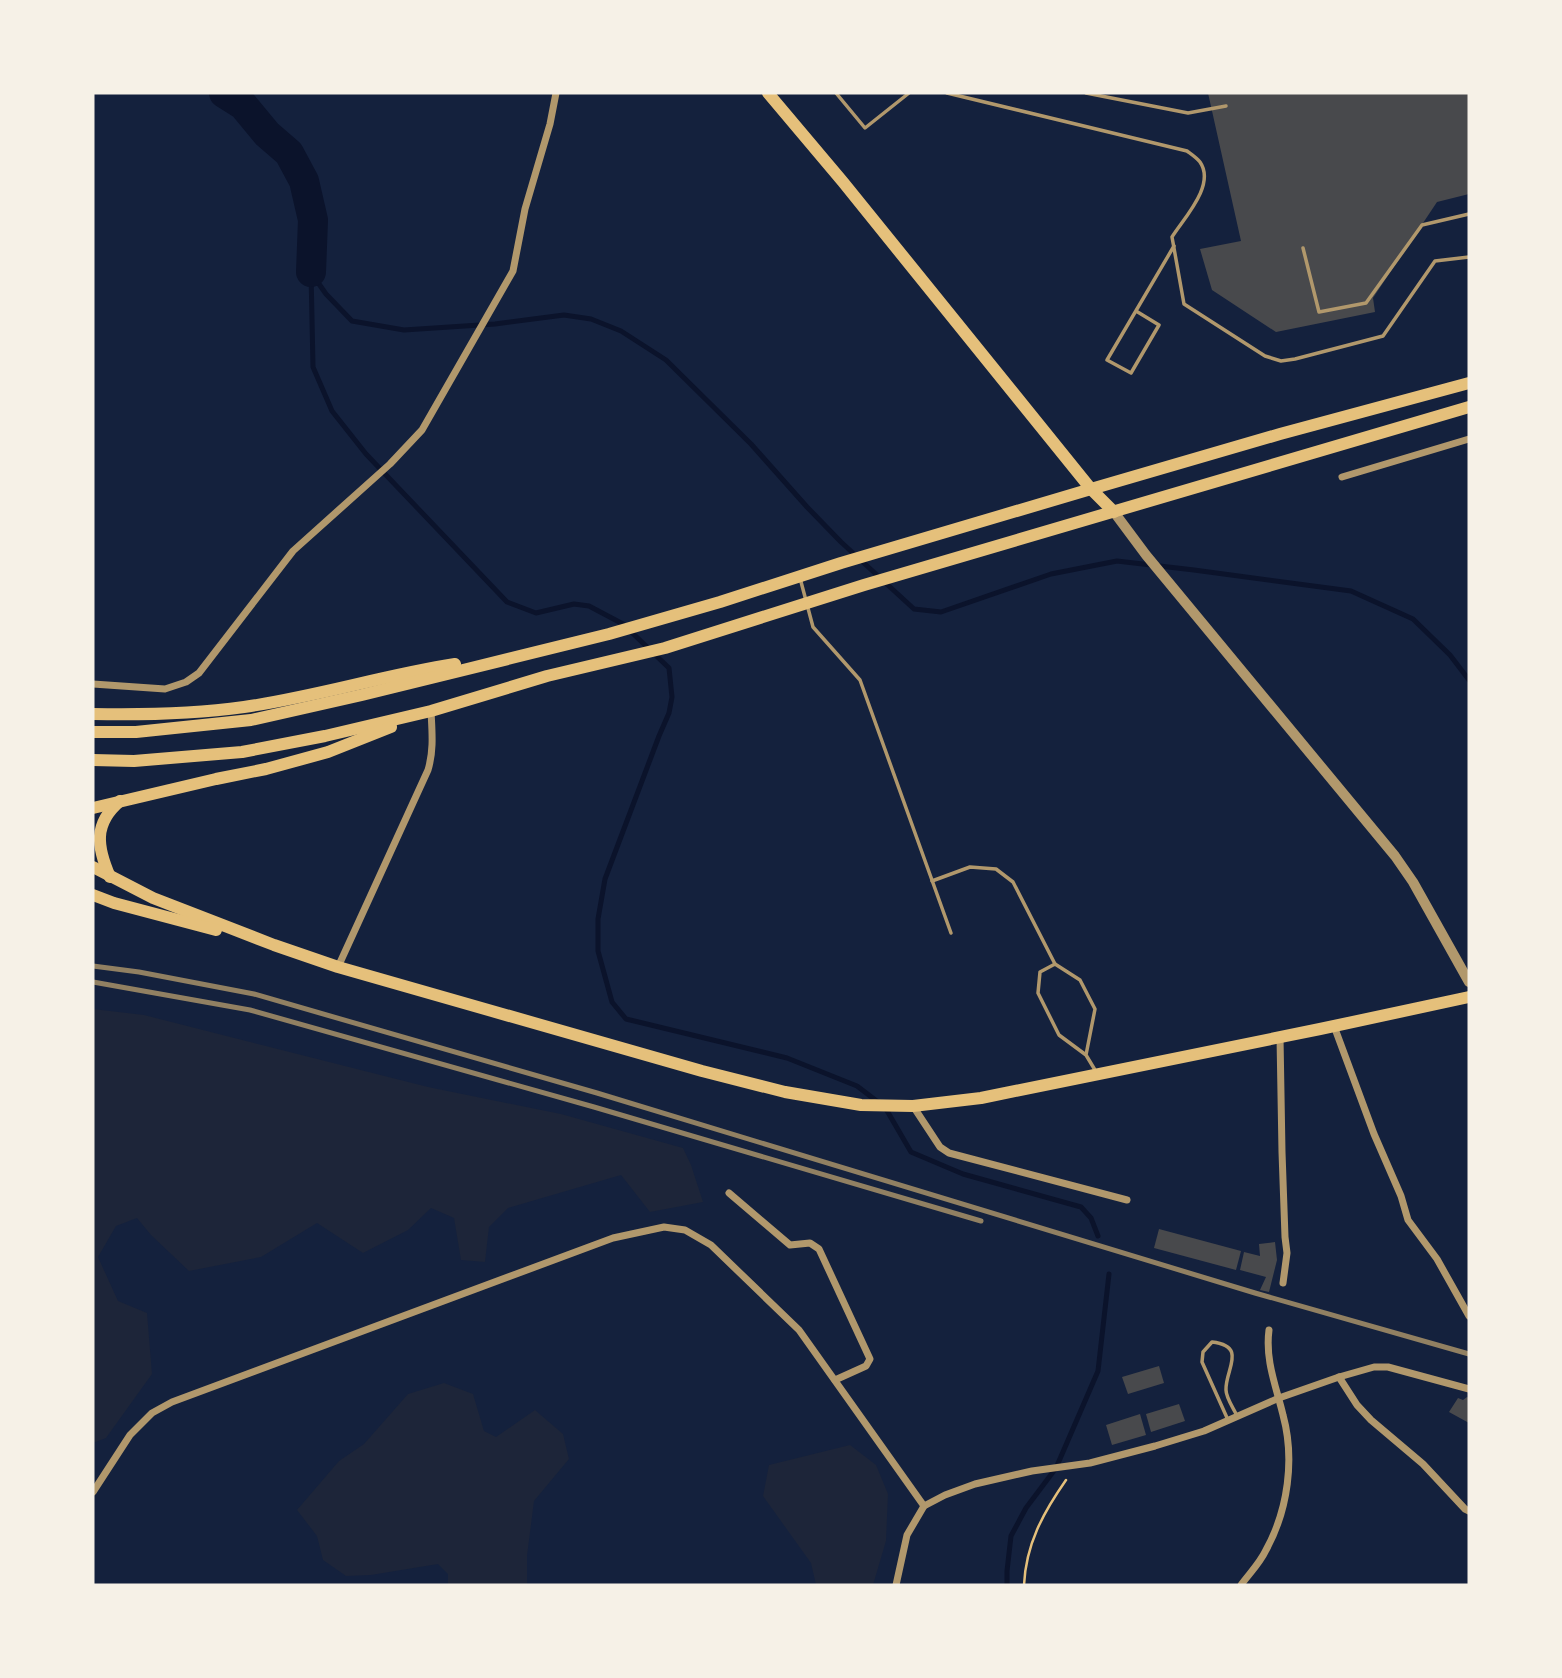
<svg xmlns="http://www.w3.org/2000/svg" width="1562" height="1678" viewBox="0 0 1562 1678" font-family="'Fira Sans',sans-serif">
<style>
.green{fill:#1d2539}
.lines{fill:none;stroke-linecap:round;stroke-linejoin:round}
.stream{stroke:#0b132b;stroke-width:5}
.river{stroke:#0b132b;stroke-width:30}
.building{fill:#48494c}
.path{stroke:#e5c07b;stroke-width:2.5}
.service{stroke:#b1986c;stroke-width:3.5}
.minor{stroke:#b1986c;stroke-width:7}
.tertiary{stroke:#b1986c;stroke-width:10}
.primary{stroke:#e5c07b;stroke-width:12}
.trunk{stroke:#e5c07b;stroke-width:12}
.rail{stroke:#918062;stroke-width:5}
</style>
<rect width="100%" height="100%" fill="#14213d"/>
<g class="green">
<path d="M93 1009 144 1015 428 1087 561 1114 683 1148 691 1165 703 1202 650 1212 621 1175 508 1208 489 1227 485 1262 461 1260 454 1218 431 1208 408 1230 363 1253 317 1223 261 1257 189 1271 151 1235 137 1218 116 1226 98 1257 118 1301 147 1313 152 1374 106 1438 93 1443Z"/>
<path d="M444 1383 473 1394 484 1431 496 1437 535 1410 563 1434 569 1459 534 1501 527 1556V1585H448V1574L438 1564 371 1575 346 1576 323 1560 317 1536 297 1510 339 1461 364 1444 408 1394Z"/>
<path d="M850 1445 876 1465 888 1494 886 1541 873 1585H816L811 1563 763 1496 769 1465Z"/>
</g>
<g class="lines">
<g class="stream">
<path d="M311 272 313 367 332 411 366 454 507 602 536 613 574 604 589 606 623 624 669 668 672 697 669 713 659 736 605 879 598 919V951L612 1002 626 1019 787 1058 857 1086 878 1102"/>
<path d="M312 274 326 294 352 321 404 330 495 324 564 315 591 319 621 331 666 360 751 444 807 507 841 542 914 609 941 612 1051 574 1117 561 1194 570 1351 591 1413 619 1450 655 1469 680"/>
<path d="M886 1109 911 1152 963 1174 1081 1207 1091 1218 1098 1236"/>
<path d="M1007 1585V1571L1011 1536 1026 1508 1056 1468 1098 1371 1109 1274"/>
</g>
<path class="river" d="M224 93 243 105 267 134 289 153 304 181 313 220 311 272"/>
</g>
<g class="building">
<path d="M1208 93H1469V194L1437 202 1373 298 1375 312 1276 332 1212 290 1200 249 1241 241Z"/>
<path d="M1159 1229 1241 1251 1236 1270 1154 1248Z"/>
<path d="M1275 1242 1277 1260 1269 1292 1260 1290 1266 1277 1240 1270 1244 1252 1260 1256 1259 1244Z"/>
<path d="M1159 1366 1164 1383 1128 1394 1122 1377Z"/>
<path d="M1467 1397 1469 1398V1423L1449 1412 1458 1398 1463 1400Z"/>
<path d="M1179 1404 1185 1421 1151 1432 1146 1414Z"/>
<path d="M1140 1414 1146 1435 1112 1445 1106 1425Z"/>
</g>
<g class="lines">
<path class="path" d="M1024 1585C1026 1544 1043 1513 1066 1480"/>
<g class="service">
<path d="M836 93 865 128 909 93"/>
<path d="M947 93 1187 151C1191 154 1197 158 1200 162 1216 185 1184 218 1172 237L1184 304 1265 356 1281 361 1295 359 1383 336 1435 261 1469 257"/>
<path d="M1086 93 1188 113 1226 106"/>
<path d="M1303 248 1319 312 1366 303 1422 225 1469 214"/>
<path d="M1136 311 1159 325 1131 373 1107 360 1174 246"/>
<path d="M800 578 813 627 860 680 951 933"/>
<path d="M932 881 970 867 996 869 1013 882 1055 964"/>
<path d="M1086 1055 1095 1009 1080 980 1055 964 1040 972 1038 993 1059 1035 1086 1055 1095 1070"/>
<path d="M1228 1420 1202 1362 1203 1352 1212 1342C1248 1346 1225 1370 1226 1390 1226 1398 1234 1409 1237 1416"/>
</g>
<g class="minor">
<path d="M1342 477 1469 439"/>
<path d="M93 684 165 689 186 682 199 673 293 551 390 464 422 430 513 271 525 209 550 124 556 93"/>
<path d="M338 967 428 770C434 750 432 732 431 711"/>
<path d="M1334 1026 1374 1134 1401 1196 1408 1220 1437 1259 1469 1316"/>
<path d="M1280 1037 1282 1152 1285 1237 1287 1253 1283 1283"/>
<path d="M913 1106 940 1147 949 1153 1127 1200"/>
<path d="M729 1193 790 1245 810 1243 819 1249 870 1359 866 1366 835 1380"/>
<path d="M1339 1377 1357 1405 1371 1420 1423 1464 1465 1509 1469 1511"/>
<path d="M93 1492 130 1435 152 1413 172 1402 613 1238 664 1227 685 1230 711 1245 799 1330 924 1506"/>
<path d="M896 1585 907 1535 924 1506 945 1495 975 1484 1032 1471 1090 1463 1155 1446 1204 1431 1279 1398 1339 1377 1374 1367H1388L1469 1389"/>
<path d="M1241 1585C1249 1574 1260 1563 1266 1550 1288 1510 1295 1459 1283 1415 1276 1386 1265 1360 1269 1330"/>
</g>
<path class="tertiary" d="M1114 512 1146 555 1395 856 1413 882 1469 982"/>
<g class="primary">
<path d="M93 867 153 898 274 945 338 967 702 1071 785 1092 861 1105 913 1106 981 1098 1320 1029 1469 997"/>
<path d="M110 877C97 847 93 824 120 801"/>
<path d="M93 895 114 903 216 930"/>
</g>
<g class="trunk">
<path d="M768 93 843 182 1091 489 1114 512"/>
<path d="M93 714C143 715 193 714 244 707 315 697 384 675 455 664"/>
<path d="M93 732H136L251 720 362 695 609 634 720 602 841 563 1091 489 1280 434 1469 383"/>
<path d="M93 760 134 761 242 752 325 736 431 711 547 676 665 648 864 585 1469 407"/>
<path d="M93 808 216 779 266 769 328 752 391 727"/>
</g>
<g class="rail">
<path d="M93 966 139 972 254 994 597 1093 1255 1293 1469 1354"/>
<path d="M93 982 250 1010 594 1107 981 1221"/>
</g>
</g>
<rect width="1562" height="1678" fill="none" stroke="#f6f1e7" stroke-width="189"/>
</svg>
